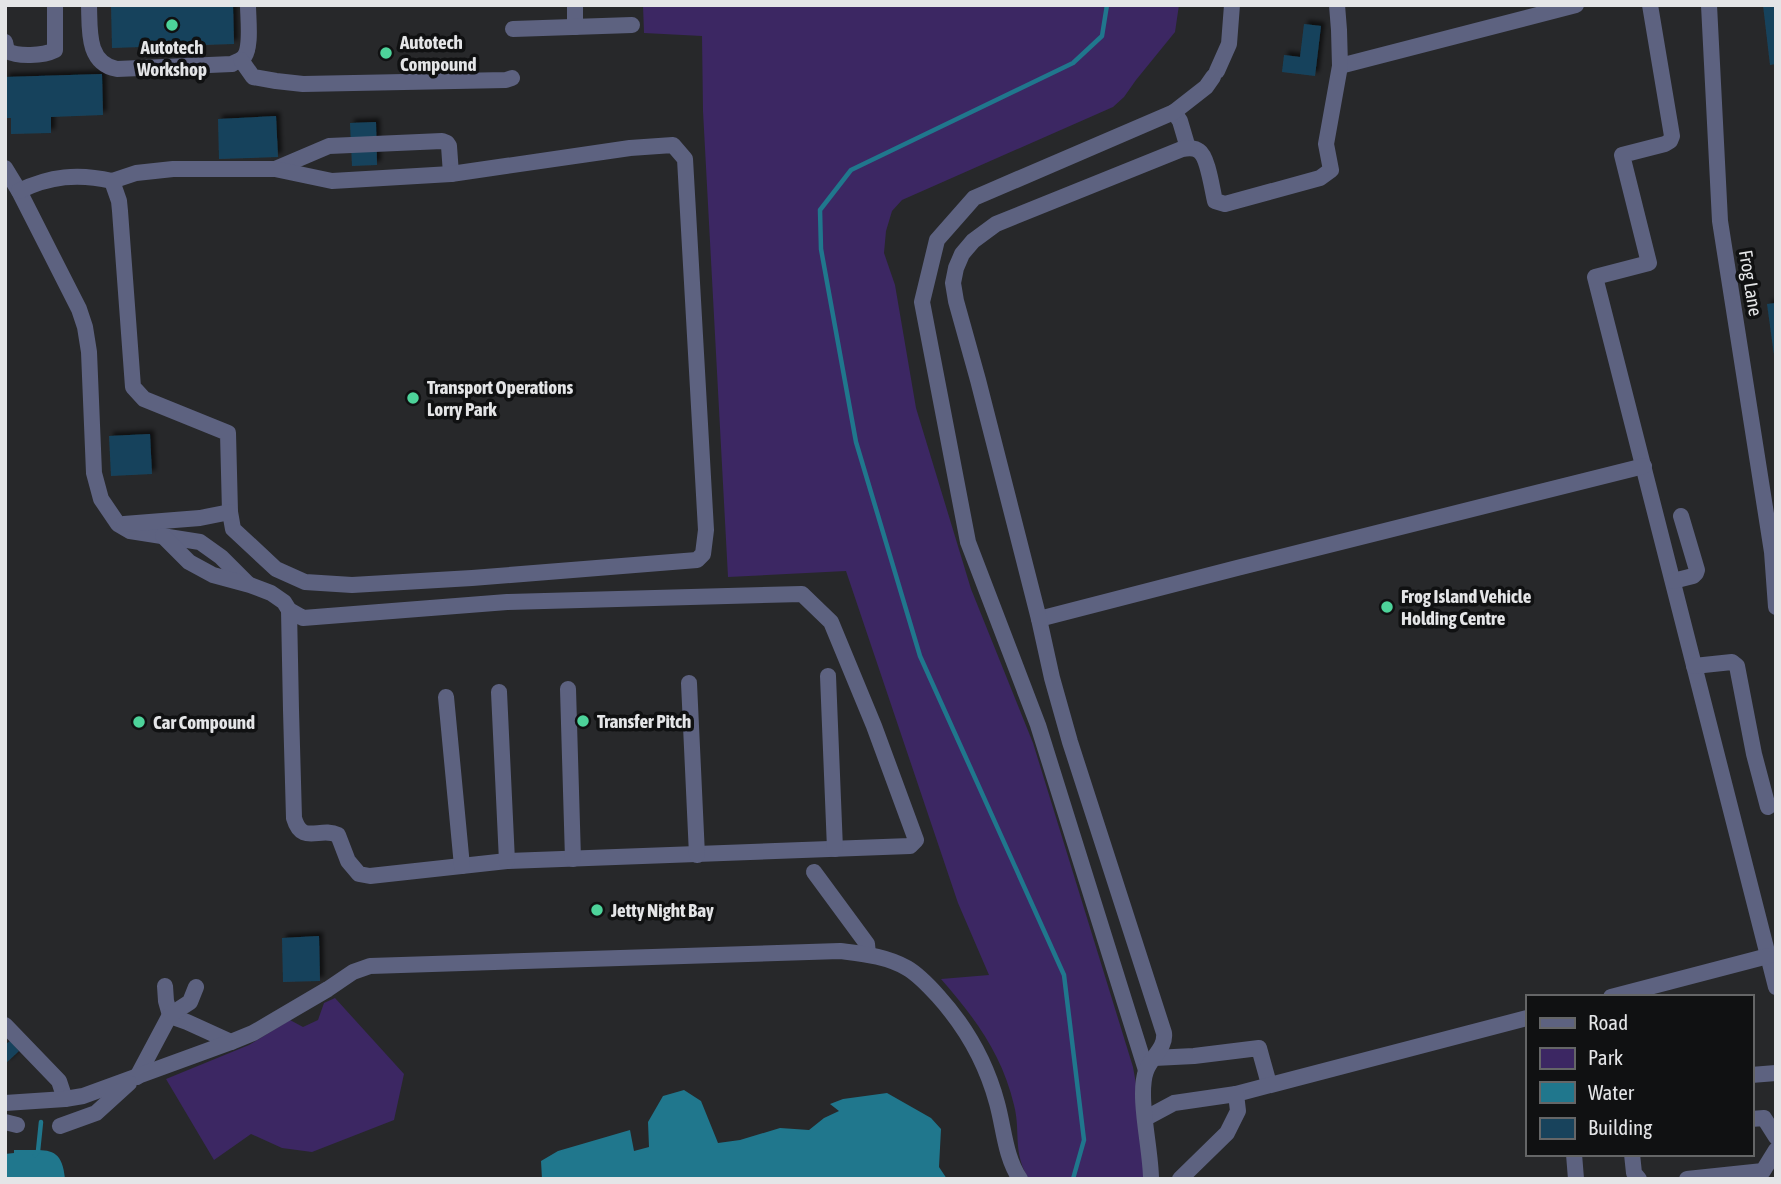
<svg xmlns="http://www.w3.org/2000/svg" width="1781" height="1184" viewBox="0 0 1781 1184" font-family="'Asap Condensed',sans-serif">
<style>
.green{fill:#3c2763}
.water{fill:#20778d}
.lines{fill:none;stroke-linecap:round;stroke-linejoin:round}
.stream{stroke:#20778d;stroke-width:4.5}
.building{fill:#18435c;filter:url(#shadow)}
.minor{stroke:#5d6280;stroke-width:16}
.poi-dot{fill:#4dd39a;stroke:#101112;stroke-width:2.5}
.labels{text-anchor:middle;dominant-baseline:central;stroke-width:7;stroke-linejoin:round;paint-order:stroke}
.poi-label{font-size:19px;font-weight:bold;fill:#e4e5e7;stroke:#101112;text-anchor:start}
.street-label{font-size:19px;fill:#e4e5e7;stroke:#101112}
</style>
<defs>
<filter id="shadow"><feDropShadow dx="4" dy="-4" stdDeviation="2" flood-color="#0009"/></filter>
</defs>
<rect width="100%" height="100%" fill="#27282a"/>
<g class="green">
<path d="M643 5H1179L1175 32 1136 80 1124 97 1113 107 902 200 892 211 886 231 884 253 895 285 916 408 971 589 1033 743 1133 1067 1153 1179H1029C1012 1152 1021 1132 1014 1105 1002 1054 975 1018 941 979L989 975 958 903 846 571 728 577 703 111 702 36 644 33Z"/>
<path d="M335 998 404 1074 394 1120 312 1152 282 1148 251 1134 214 1160 166 1079 249 1045 290 1020 303 1027 318 1020 324 1003Z"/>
</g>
<g class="water">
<path d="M684 1090 701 1101 718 1143 740 1140 780 1128 809 1130 824 1118 839 1111 830 1104 843 1099 887 1093 931 1118 941 1129 939 1167 947 1179H542L541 1161 558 1151 630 1130 634 1151 649 1147 648 1122 663 1096Z"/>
<path d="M14 1150C44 1151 62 1143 65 1179H5V1154L14 1153Z"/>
</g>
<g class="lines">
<g class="stream">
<path d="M35 1155 38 1151 41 1122"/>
<path d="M1073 1179 1084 1140 1064 975 920 656 856 442 821 249 820 210 851 170 1073 63 1102 36 1107 5"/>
</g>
</g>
<g class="building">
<path d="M111 5H233L234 44 112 48Z"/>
<path d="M1763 5H1776V64L1770 65Z"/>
<path d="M1304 24 1321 26 1315 76 1282 72 1284 55 1300 57Z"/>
<path d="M102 74 103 115 51 117V133L11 134V118H5V77Z"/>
<path d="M276 116 278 157 219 159 218 119Z"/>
<path d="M376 122 377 165 352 166 350 123Z"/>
<path d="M1776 303V355H1774L1767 304Z"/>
<path d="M150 434 152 474 111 476 109 436Z"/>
<path d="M319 936 320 981 283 982 282 938Z"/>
<path d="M10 1041 19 1051 5 1064V1045Z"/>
</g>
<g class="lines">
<g class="minor">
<path d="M89 5C90 29 86 63 117 69L232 64C235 62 240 61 243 58 252 50 248 18 248 5"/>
<path d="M575 5V27"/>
<path d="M1650 5 1672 136 1670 141 1665 144 1622 155 1649 263 1595 277 1776 987"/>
<path d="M1709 5 1720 221 1772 552 1776 607"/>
<path d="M513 29 632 25"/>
<path d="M5 42 7 51C18 57 43 56 55 50V5"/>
<path d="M241 60 253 77 276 81 303 84 506 80 512 78"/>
<path d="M1340 66 1576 5"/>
<path d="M1217 71 1229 44 1232 5"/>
<path d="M1174 112 1180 121 1188 148"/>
<path d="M5 168 19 191 79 309 85 327 89 352 94 473 101 499 118 524 130 531 200 542 221 557 247 583"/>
<path d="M275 169 329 146 442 141 447 143 449 146 451 174"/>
<path d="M19 191C50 176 78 173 112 181L119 201 120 211 133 387 144 399 228 433 230 512 233 529 276 569 305 582 352 585 472 578 697 560 703 554 706 530 685 159 673 145 630 148 451 174 332 181 275 169H173L136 173 112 181"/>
<path d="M124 524 200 518 230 512"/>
<path d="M163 536 189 562 213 575 250 585 271 593 284 602 289 610 303 618 507 602 802 594 831 622 874 726 916 840 910 846 507 861 370 876 359 874 348 861 338 835C320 826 302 846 294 818L291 710 289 610"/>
<path d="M1673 581 1693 576 1696 573 1697 570 1681 516"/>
<path d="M1039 619 1237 568 1644 466"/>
<path d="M1694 666 1732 662 1737 666 1754 754 1768 807"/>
<path d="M828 676 835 849"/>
<path d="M689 683 697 855"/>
<path d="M568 689 573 859"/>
<path d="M499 692 507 861"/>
<path d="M446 697 462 866"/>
<path d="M814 872 867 944 868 954"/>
<path d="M165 986 166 1001 170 1015"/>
<path d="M1611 997 1768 956"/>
<path d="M170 1016 187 1022 231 1042"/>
<path d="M5 1025 59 1081 65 1099"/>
<path d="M1154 1058 1194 1056 1259 1048 1269 1084"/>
<path d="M1146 1070 1038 725 968 542 922 302 937 240 974 198 1174 112 1206 87 1213 77"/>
<path d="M1751 1075 1776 1073"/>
<path d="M137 1077 170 1015 190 1002 196 987"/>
<path d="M1236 1094 1527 1018"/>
<path d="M5 1103 65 1099 83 1096 231 1042 253 1033 328 989 353 972 370 966 840 951C863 954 886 956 907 968 919 975 929 986 938 996 966 1027 986 1062 997 1103 1004 1128 1005 1157 1020 1179"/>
<path d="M1146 1118 1174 1103 1236 1094 1238 1111 1227 1133 1180 1179"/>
<path d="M1751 1119 1764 1118 1776 1137"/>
<path d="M5 1122 17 1125"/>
<path d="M60 1126 96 1113 129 1083"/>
<path d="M1574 1154 1576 1179"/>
<path d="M1632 1154 1634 1173 1639 1179"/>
<path d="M1151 1179C1151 1149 1137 1096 1146 1071 1151 1057 1166 1048 1164 1033L1070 742 1052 678 1039 619 978 380 956 301 953 283 956 268 962 254 973 241 996 224 1182 149C1188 148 1194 147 1199 151 1208 157 1212 189 1215 201L1225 204 1320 178 1331 170 1326 144 1340 66 1339 30 1337 5"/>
<path d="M1687 1179 1763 1171 1776 1150"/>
</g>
</g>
<g class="poi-dot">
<circle cx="172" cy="25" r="7"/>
<circle cx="386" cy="53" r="7"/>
<circle cx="413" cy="398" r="7"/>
<circle cx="1387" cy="607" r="7"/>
<circle cx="583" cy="721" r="7"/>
<circle cx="139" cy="722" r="7"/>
<circle cx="597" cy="910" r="7"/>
</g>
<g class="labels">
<g class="poi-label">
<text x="400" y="42">Autotech<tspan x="400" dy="22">Compound</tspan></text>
<text x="172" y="47" text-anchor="middle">Autotech<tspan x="172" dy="22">Workshop</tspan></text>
<text x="427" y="387">Transport Operations<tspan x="427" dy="22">Lorry Park</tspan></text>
<text x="1401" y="596">Frog Island Vehicle<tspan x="1401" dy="22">Holding Centre</tspan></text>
<text x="597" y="721">Transfer Pitch</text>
<text x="153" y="722">Car Compound</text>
<text x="611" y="910">Jetty Night Bay</text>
</g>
<g class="street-label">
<text transform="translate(1751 283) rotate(81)">Frog Lane</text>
</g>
</g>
<rect width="1781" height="1184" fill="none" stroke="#e4e5e7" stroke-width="14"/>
<rect x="1526" y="995" width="228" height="161" fill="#101112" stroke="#656667" stroke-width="2"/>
<rect x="1540" y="1018" width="35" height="10" fill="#5d6280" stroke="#656667" stroke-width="2"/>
<text x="1588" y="1030" font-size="21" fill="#e4e5e7">Road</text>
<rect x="1540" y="1048" width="35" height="21" fill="#3c2763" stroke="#656667" stroke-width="2"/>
<text x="1588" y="1065" font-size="21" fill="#e4e5e7">Park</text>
<rect x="1540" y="1082" width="35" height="21" fill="#20778d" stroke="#656667" stroke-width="2"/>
<text x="1588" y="1100" font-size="21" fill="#e4e5e7">Water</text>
<rect x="1540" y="1118" width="35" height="21" fill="#18435c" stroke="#656667" stroke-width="2"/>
<text x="1588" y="1135" font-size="21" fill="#e4e5e7">Building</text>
</svg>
